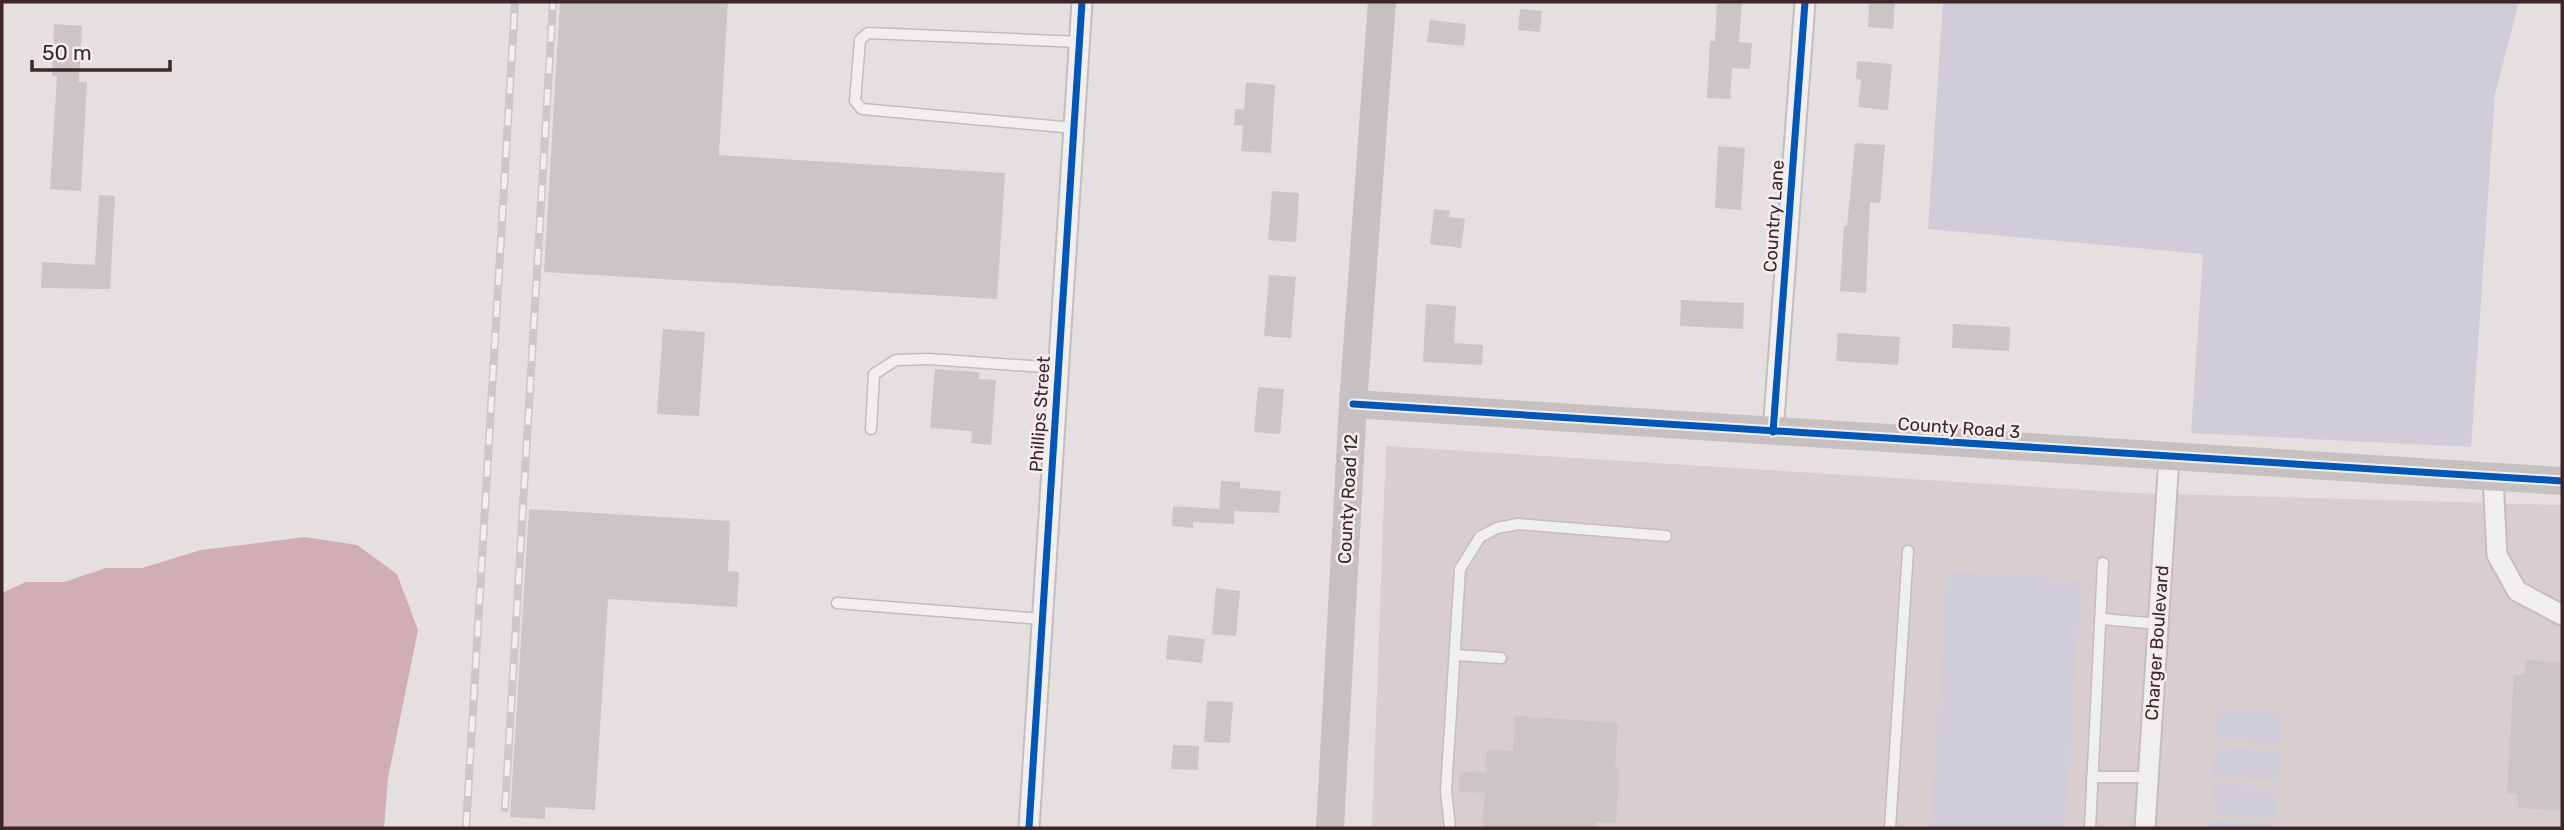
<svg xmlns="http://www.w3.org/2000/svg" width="2564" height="830" viewBox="0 0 2564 830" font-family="Rubik,sans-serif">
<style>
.built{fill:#d8cdcf}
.green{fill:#d0cdd8}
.water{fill:#d1adb5}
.building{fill:#ccc5c6}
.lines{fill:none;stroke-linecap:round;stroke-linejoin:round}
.lane-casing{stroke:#c3bdbe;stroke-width:13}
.street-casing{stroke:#c3bdbe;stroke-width:23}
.lane{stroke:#f1eeee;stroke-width:10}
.street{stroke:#f1eeee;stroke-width:19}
.secondary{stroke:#c7c0c1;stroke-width:28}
.rail-casing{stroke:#ccc8c8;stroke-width:8}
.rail{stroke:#f5ecee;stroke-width:5;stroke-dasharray:16;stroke-linecap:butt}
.cycleway-casing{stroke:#f5ecee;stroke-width:11}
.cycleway{stroke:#0057b8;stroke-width:7}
.labels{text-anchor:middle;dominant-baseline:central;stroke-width:5;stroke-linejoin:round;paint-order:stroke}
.street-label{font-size:18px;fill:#3d2629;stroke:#f5ecee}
</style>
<rect width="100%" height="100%" fill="#e5dfe0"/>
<path class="built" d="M1386 446 2133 493 2562 505V828H1372Z"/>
<g class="green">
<path d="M1943 2H2519L2495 94 2471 447 2191 433 2203 254 1928 229Z"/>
<path d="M1947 571 2081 580 2065 828H1930Z"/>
<path d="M2217 710 2282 714 2281 744 2215 740Z"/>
<path d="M2214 746 2280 751 2278 781 2212 777Z"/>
<path d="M2212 784 2278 788 2276 818 2210 814Z"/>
<path d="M2209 820 2275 825V828H2209Z"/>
</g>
<path class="water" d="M305 537 357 545 397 574 418 630 388 778 384 828H2V593L26 582H64L106 568H142L201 550Z"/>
<g class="building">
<path d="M560 2H728L719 155 1005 173 997 299 544 272Z"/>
<path d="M1717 2H1742L1739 42 1752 43 1750 69 1732 68 1730 99 1707 98 1710 41H1715Z"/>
<path d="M1869 2H1895L1893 29 1868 27Z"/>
<path d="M1520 9 1542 11 1540 32 1518 30Z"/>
<path d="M1430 20 1466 24 1464 46 1427 42Z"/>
<path d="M54 24 82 26 79 82H87L81 191 50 189 57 76H52Z"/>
<path d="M1857 61 1892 64 1888 110 1858 107 1861 80 1856 79Z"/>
<path d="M1246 82 1275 85 1271 153 1241 151 1243 126 1234 125 1235 109 1244 110Z"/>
<path d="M1855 143 1885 145 1880 203 1870 202 1866 293 1840 291 1844 226H1847Z"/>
<path d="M1718 146 1745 148 1741 210 1715 208Z"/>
<path d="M1272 191 1299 193 1296 242 1268 240Z"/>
<path d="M99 195 115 196 110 289 41 288 42 262 95 265Z"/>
<path d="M1434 209 1450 211 1449 217 1465 219 1461 248 1430 244Z"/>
<path d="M1269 275 1296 277 1291 338 1264 336Z"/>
<path d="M1681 300 1744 303 1743 329 1680 326Z"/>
<path d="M1426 304 1456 306 1454 343 1483 345 1482 365 1423 362Z"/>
<path d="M1953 324 2010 327 2009 351 1952 348Z"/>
<path d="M663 329 705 332 699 416 657 414Z"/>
<path d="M1838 333 1900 337 1898 365 1836 361Z"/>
<path d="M935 369 979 372V379L996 380 991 445 971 443 972 431 930 428Z"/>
<path d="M1258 387 1284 389 1280 434 1254 432Z"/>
<path d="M1221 481 1240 482V488L1281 491 1279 513 1234 511V524L1193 522V528L1172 526 1173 506 1219 509Z"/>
<path d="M529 509 730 521 728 571 739 572 737 607 608 599 595 810 545 807V819L510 817Z"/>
<path d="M1216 588 1240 591 1236 636 1212 634Z"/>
<path d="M1168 635 1205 639 1202 663 1166 659Z"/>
<path d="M2525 660 2562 662V811L2519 808 2517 794 2507 793 2514 674 2525 675Z"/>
<path d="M1207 701 1233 702 1230 743 1204 742Z"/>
<path d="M1515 716 1618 723 1615 768H1619L1616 823 1596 822 1595 828H1482L1485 793 1459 792 1460 772 1485 773 1487 749 1513 751Z"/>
<path d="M1173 745 1199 746 1198 770 1171 769Z"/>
</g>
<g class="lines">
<defs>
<g id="lane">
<path d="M1074 128 862 109 855 101 860 40 868 33 1080 42"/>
<path d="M871 429 874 374 896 360 929 359 1058 368"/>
<path d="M837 603 1042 619"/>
<path d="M2102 619 2159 624"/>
<path d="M1455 655 1501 658"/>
<path d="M2092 777H2148"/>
<path d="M1450 828 1446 791 1460 569 1480 537 1497 528 1518 524 1666 536"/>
<path d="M1890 828 1908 551"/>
<path d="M2090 828 2103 563"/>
</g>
<g id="street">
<path d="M1773 432 1805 2"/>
<path d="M2493 477 2497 555 2517 591 2562 615"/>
<path d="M1029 828 1082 2"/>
<path d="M2145 828 2169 458"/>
</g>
</defs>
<use href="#lane" class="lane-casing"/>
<use href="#street" class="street-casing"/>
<use href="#lane" class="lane"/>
<use href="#street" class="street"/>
<g class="secondary">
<path d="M1353 404 2562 481"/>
<path d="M1330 828 1353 404 1382 2"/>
</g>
<defs>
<g id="rail">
<path d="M505 808 553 2"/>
<path d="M466 828 515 2"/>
</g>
</defs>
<use href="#rail" class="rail-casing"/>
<use href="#rail" class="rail"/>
<defs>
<g id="cycleway">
<path d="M1353 404 2562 481"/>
<path d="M1773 432 1805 2"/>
<path d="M1029 828 1082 2"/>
</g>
</defs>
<use href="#cycleway" class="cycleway-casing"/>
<use href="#cycleway" class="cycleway"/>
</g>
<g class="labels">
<g class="street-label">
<text transform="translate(1774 216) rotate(-86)">Country Lane</text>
<text transform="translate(1040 414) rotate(-86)">Phillips Street</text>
<text transform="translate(1959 428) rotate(4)">County Road 3</text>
<text transform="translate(1348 499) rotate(-87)">County Road 12</text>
<text transform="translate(2157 643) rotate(-86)">Charger Boulevard</text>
</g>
</g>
<rect width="2564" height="830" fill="none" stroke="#3d2629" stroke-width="7"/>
<path d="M32 60v10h138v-10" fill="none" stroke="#3d2629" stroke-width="3.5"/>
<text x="42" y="60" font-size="21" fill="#3d2629" stroke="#f5ecee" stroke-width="5" paint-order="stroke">50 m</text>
</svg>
